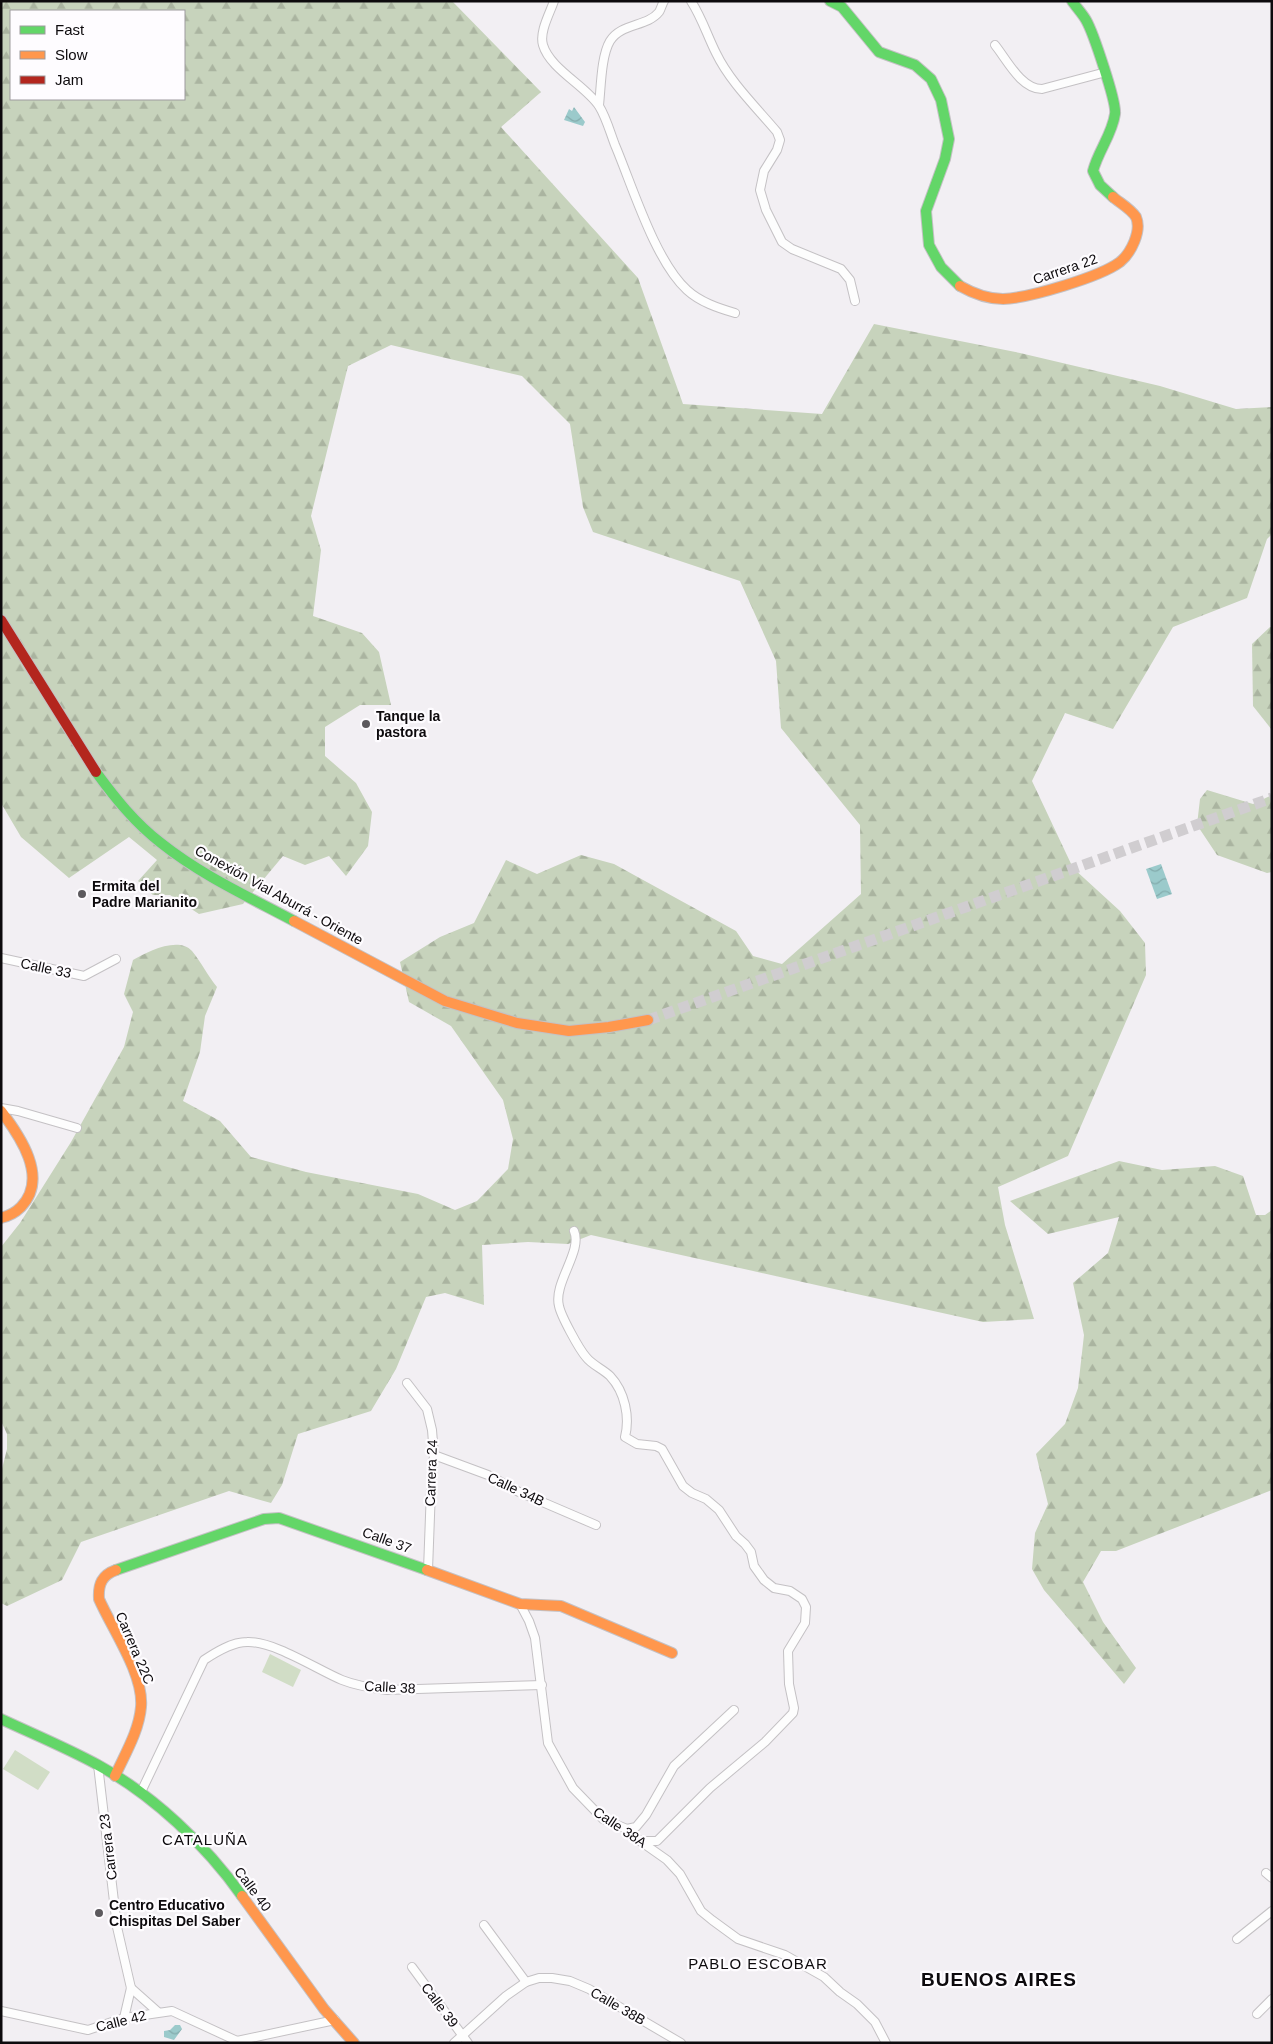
<svg xmlns="http://www.w3.org/2000/svg" width="1273" height="2044" viewBox="0 0 1273 2044" font-family="Arial,sans-serif">
<style>
.green{fill:#d1ddc6}
.forest{fill:url(#forest-firs);fill-rule:evenodd}
.water{fill:url(#water-waves)}
.lines{fill:none;stroke-linecap:round;stroke-linejoin:round}
.primary-tunnel{stroke:#d0cdd0;stroke-width:11;stroke-dasharray:11 5.5;stroke-linecap:butt}
.street-casing{stroke:#c4c1c4;stroke-width:10}
.fast-casing{stroke:#c4c1c4;stroke-width:12}
.slow-casing{stroke:#c4c1c4;stroke-width:12}
.jam-casing{stroke:#c4c1c4;stroke-width:12}
.street{stroke:#fdfdfd;stroke-width:8}
.fast{stroke:#63d668;stroke-width:10}
.slow{stroke:#ff974d;stroke-width:10}
.jam{stroke:#b3261e;stroke-width:10}
.poi-dot{fill:#5d5a5e;stroke:#fefcff;stroke-width:2}
.labels{text-anchor:middle;dominant-baseline:central;stroke-width:4.5;stroke-linejoin:round;paint-order:stroke}
.street-label{font-size:14px;fill:#0d0a0d;stroke:#fefcff}
.poi-label{font-size:14px;font-weight:bold;fill:#0d0a0d;stroke:#fefcff;text-anchor:start}
.neighbourhood-label{font-size:15px;letter-spacing:1px;fill:#0d0a0d;stroke:#fefcff}
.district-label{font-size:19px;font-weight:bold;letter-spacing:1px;fill:#0d0a0d;stroke:#fefcff}
</style>
<defs>
<pattern id="forest-firs" width="22" height="20" patternUnits="userSpaceOnUse" patternTransform="scale(1.25)"><rect width="22" height="20" fill="#c7d3bc"/><path d="M5 1l3.5 6h-7zM16 11l3.5 6h-7z" fill="#aab4a0"/></pattern>
<pattern id="water-waves" width="16" height="10" patternUnits="userSpaceOnUse" patternTransform="scale(1.25)"><rect width="16" height="10" fill="#9bcacb"/><path d="M0 5q4-4 8 0t8 0" fill="none" stroke="#84acad"/></pattern>
</defs>
<rect width="100%" height="100%" fill="#f2eff3"/>
<g class="green">
<path d="M270 1654 301 1670 293 1687 262 1672Z"/>
<path d="M15 1750 50 1772 38 1790 3 1769Z"/>
</g>
<g class="forest">
<path d="M1 1H452L541 92 501 127 638 278 683 404 822 414 874 324 1020 353 1160 386 1236 409 1272 407V534L1267 539 1247 598 1173 627 1113 729 1065 713 1032 781 1073 868 1120 911 1145 943 1146 975 1068 1156 998 1187 1005 1225 1034 1319 983 1322 591 1235 568 1244 528 1242 482 1245 484 1305 445 1293 426 1297 396 1369 371 1411 298 1434 282 1485 271 1503 229 1491 81 1542 62 1580 7 1606 1 1603V1473L7 1449V1434L1 1421V1247L20 1223 71 1142 124 1047 133 1012 124 994 133 960C147 952 178 936 192 951 201 962 208 976 217 987L205 1016 200 1052 183 1101 220 1121 251 1157 306 1172 418 1194 455 1210 477 1201 508 1169 513 1139 503 1100 451 1026 409 1002 400 962 440 937 474 923 506 860 537 874 581 855 614 864 736 931 753 956 782 964 861 894 860 825 781 728 776 661 740 581 593 532 583 507 570 424 522 376 391 345 348 366 311 516 321 550 313 616 362 633 379 652 391 705H360L325 727V756L356 783 372 812 368 846 346 876 329 856 305 865 283 856 243 904 199 914 170 895H153L138 881 157 860 129 837 69 878 21 837 1 803ZM11 11H184V99H11Z"/>
<path d="M1270 627H1272V730L1253 706 1252 644Z"/>
<path d="M1207 790 1253 804 1272 795V872L1267 873 1217 855 1197 825 1200 799Z"/>
<path d="M1119 1161 1162 1170 1215 1166 1243 1176 1256 1215H1265L1272 1210V1490L1116 1551H1101L1083 1582 1103 1622 1136 1668 1124 1684 1044 1590 1032 1569 1035 1533 1048 1504 1036 1454 1065 1424 1078 1388 1084 1335 1073 1283 1108 1253 1119 1217 1048 1234 1010 1201Z"/>
</g>
<g class="water">
<path d="M574 107 585 122 583 126 564 120 569 109 572 111Z"/>
<path d="M1161 864 1172 894 1157 899 1146 869Z"/>
<path d="M175 2025H180L182 2029 174 2040 164 2037V2031L170 2030Z"/>
</g>
<g class="lines">
<path class="primary-tunnel" d="M648 1020 1272 798"/>
<defs>
<g id="street">
<path d="M554 1C550 13 539 32 543 45 550 69 586 86 599 106 606 117 610 132 615 145 632 185 655 261 687 290 700 302 718 308 735 313"/>
<path d="M691 1C702 18 707 35 716 53 730 82 756 107 777 132L780 140 777 150 764 171 760 190 766 210 782 242 792 249 841 269 850 280 855 301"/>
<path d="M995 45C1007 60 1021 89 1042 89L1106 72"/>
<path d="M599 105C601 88 601 56 610 41 621 23 647 27 659 12 661 9 662 4 664 1"/>
<path d="M1 958 84 976 116 959"/>
<path d="M1 1108 18 1111 77 1128"/>
<path d="M574 1231C583 1251 553 1283 559 1306 561 1316 579 1349 586 1357 592 1365 603 1369 610 1376 625 1392 630 1417 625 1437L637 1444 656 1446 662 1449 683 1486 692 1493 706 1499 719 1510 736 1536 745 1544 751 1552 754 1566 764 1580 774 1588 790 1591 802 1599 806 1607 805 1623 788 1651 789 1684 794 1708 793 1713 765 1742 710 1788 657 1841H640"/>
<path d="M407 1383 427 1409 432 1430 434 1455 431 1489 428 1570"/>
<path d="M434 1455 488 1475 519 1492 596 1525"/>
<path d="M520 1604 529 1621 535 1638 548 1743 573 1788 603 1819 627 1829 640 1841 667 1860 680 1874 701 1911 712 1920 738 1939 785 1955 824 1977 840 1992 857 2004 875 2022 886 2043"/>
<path d="M98 1765 117 1927 131 1988 124 2018"/>
<path d="M141 1792 204 1660C216 1652 232 1642 247 1642 274 1641 316 1669 342 1680 357 1686 371 1688 387 1690L542 1685"/>
<path d="M627 1829 636 1827 646 1815 674 1766 734 1710"/>
<path d="M1266 1873 1272 1878"/>
<path d="M484 1925 526 1982"/>
<path d="M1237 1939 1272 1911"/>
<path d="M412 1967 468 2043"/>
<path d="M131 1988 158 2012"/>
<path d="M1 2011 88 2030 124 2018 172 2011 237 2041"/>
<path d="M1257 2014 1272 1999"/>
<path d="M235 2043 237 2041 335 2020"/>
<path d="M454 2043 506 1996 526 1982 539 1978H552L570 1981 589 1989 681 2043"/>
</g>
<g id="fast">
<path d="M830 1 842 7 879 52 915 65 931 79 941 100 949 139 945 159 926 211 929 245 941 267 960 286"/>
<path d="M1072 1C1076 7 1082 13 1086 20 1093 32 1117 103 1115 114 1112 135 1098 151 1093 171L1100 185 1113 197"/>
<path d="M96 772C115 798 135 823 161 843 201 875 249 897 294 921"/>
<path d="M116 1570 264 1519 279 1518 427 1570"/>
<path d="M1 1719C33 1734 67 1748 98 1765 153 1795 206 1845 242 1896"/>
</g>
<g id="slow">
<path d="M960 286C974 294 987 299 1003 299 1029 298 1100 277 1120 262 1131 253 1142 231 1136 217 1131 209 1120 203 1113 197"/>
<path d="M294 921 445 1001 517 1023 569 1031 609 1027 648 1020"/>
<path d="M1 1111C20 1136 49 1178 21 1207 15 1213 9 1216 1 1218"/>
<path d="M427 1570 520 1604 561 1606 672 1653"/>
<path d="M115 1776C125 1754 139 1731 141 1707 144 1674 112 1629 99 1599 98 1584 102 1575 116 1570"/>
<path d="M242 1896 324 2009 354 2043"/>
</g>
<path id="jam" d="M1 620 96 772"/>
</defs>
<use href="#street" class="street-casing"/>
<use href="#fast" class="fast-casing"/>
<use href="#slow" class="slow-casing"/>
<use href="#jam" class="jam-casing"/>
<use href="#street" class="street"/>
<use href="#fast" class="fast"/>
<use href="#slow" class="slow"/>
<use href="#jam" class="jam"/>
</g>
<g class="poi-dot">
<circle cx="366" cy="724" r="5"/>
<circle cx="82" cy="894" r="5"/>
<circle cx="99" cy="1913" r="5"/>
</g>
<g class="labels">
<g class="street-label">
<text transform="translate(1065 269) rotate(-19)">Carrera 22</text>
<text transform="translate(279 895) rotate(29)">Conexión Vial Aburrá - Oriente</text>
<text transform="translate(46 968) rotate(12)">Calle 33</text>
<text transform="translate(431 1473) rotate(-88)">Carrera 24</text>
<text transform="translate(516 1489) rotate(25)">Calle 34B</text>
<text transform="translate(387 1540) rotate(20)">Calle 37</text>
<text transform="translate(135 1648) rotate(67)">Carrera 22C</text>
<text transform="translate(390 1687) rotate(3)">Calle 38</text>
<text transform="translate(620 1827) rotate(34)">Calle 38A</text>
<text transform="translate(108 1847) rotate(-97)">Carrera 23</text>
<text transform="translate(253 1889) rotate(53)">Calle 40</text>
<text transform="translate(440 2005) rotate(53)">Calle 39</text>
<text transform="translate(618 2006) rotate(30)">Calle 38B</text>
<text transform="translate(121 2021) rotate(-14)">Calle 42</text>
</g>
<g class="poi-label">
<text x="376" y="716">Tanque la<tspan x="376" dy="16">pastora</tspan></text>
<text x="92" y="886">Ermita del<tspan x="92" dy="16">Padre Marianito</tspan></text>
<text x="109" y="1905">Centro Educativo<tspan x="109" dy="16">Chispitas Del Saber</tspan></text>
</g>
<g class="neighbourhood-label">
<text x="205" y="1839">CATALUÑA</text>
<text x="758" y="1963">PABLO ESCOBAR</text>
</g>
<g class="district-label">
<text x="999" y="1979">BUENOS AIRES</text>
</g>
</g>
<rect width="1273" height="2044" fill="none" stroke="#0d0a0d" stroke-width="5"/>
<rect x="10" y="10" width="175" height="90" fill="#fefcff" stroke="#9e9b9e"/>
<rect x="20" y="26" width="25" height="8" fill="#63d668" stroke="#9e9b9e"/>
<text x="55" y="35" font-size="15" fill="#0d0a0d">Fast</text>
<rect x="20" y="51" width="25" height="8" fill="#ff974d" stroke="#9e9b9e"/>
<text x="55" y="60" font-size="15" fill="#0d0a0d">Slow</text>
<rect x="20" y="76" width="25" height="8" fill="#b3261e" stroke="#9e9b9e"/>
<text x="55" y="85" font-size="15" fill="#0d0a0d">Jam</text>
</svg>
